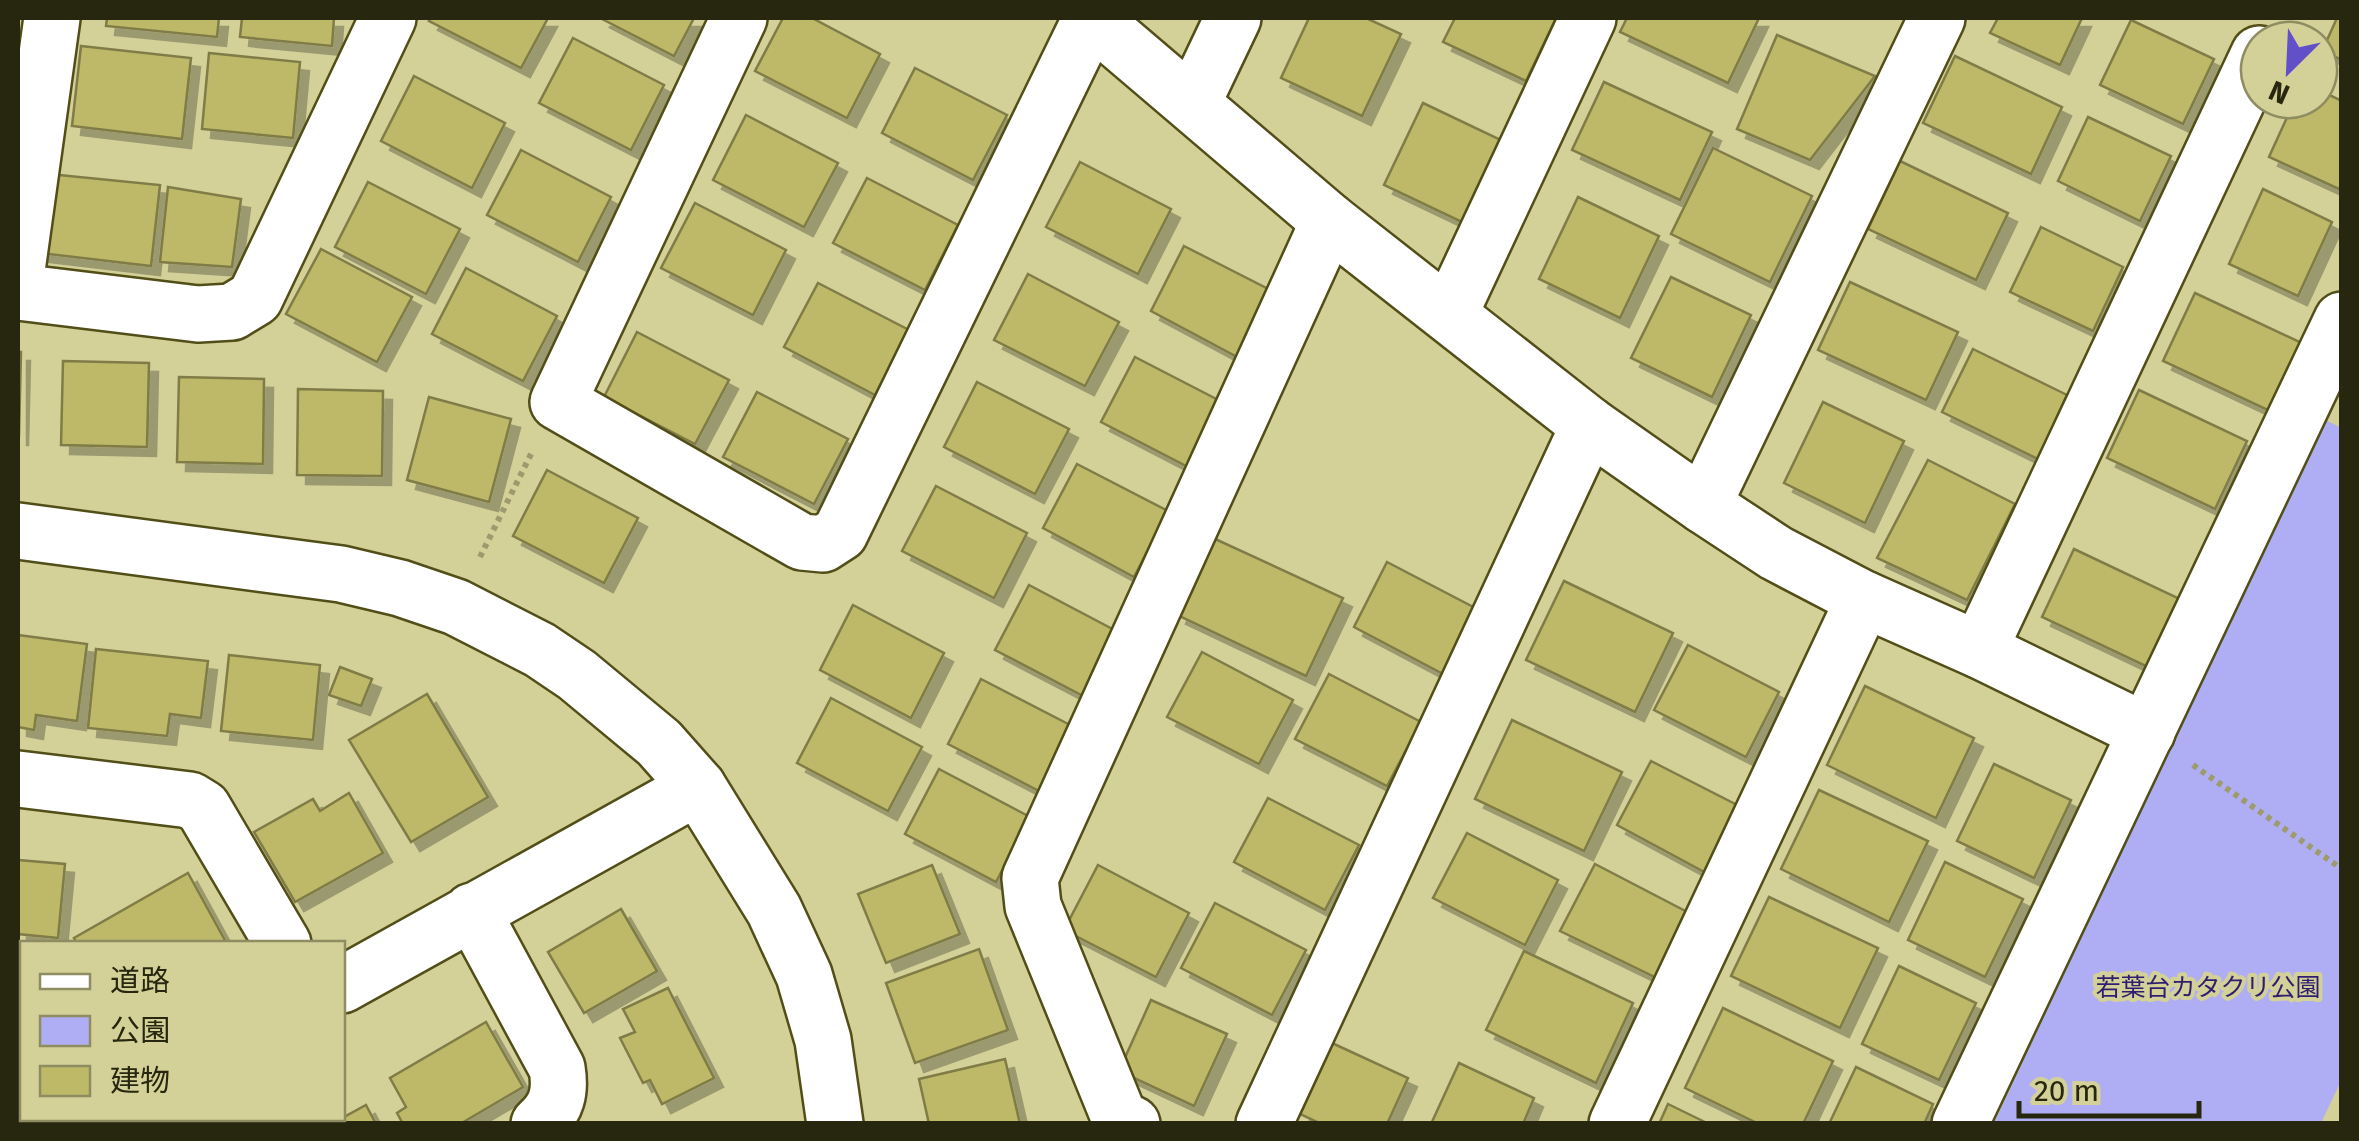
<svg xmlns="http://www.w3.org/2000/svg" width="2359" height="1141" viewBox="0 0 2359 1141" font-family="'Fira Sans','Noto Sans JP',sans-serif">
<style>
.green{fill:#afaef4}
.building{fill:#beb967;stroke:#807c47;stroke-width:2.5;filter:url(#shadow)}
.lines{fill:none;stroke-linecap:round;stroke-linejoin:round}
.minor-casing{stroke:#524e17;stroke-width:60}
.path{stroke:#9d9b6d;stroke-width:6;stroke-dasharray:5 5;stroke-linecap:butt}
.minor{stroke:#fff;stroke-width:55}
.labels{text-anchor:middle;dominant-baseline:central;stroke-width:8;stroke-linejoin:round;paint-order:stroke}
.park-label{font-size:25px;fill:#2e1d70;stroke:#d3d098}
</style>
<defs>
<filter id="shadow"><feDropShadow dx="9" dy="9" stdDeviation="0" flood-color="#0004"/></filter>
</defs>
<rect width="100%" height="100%" fill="#d3d098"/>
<path class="green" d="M2325 420 2342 428 2341 1081 2321 1123H1994Z"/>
<g class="building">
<path d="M107 18H219L217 37 106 26Z"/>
<path d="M242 18H334L332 46 240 37Z"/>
<path d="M431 18H548L521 68 429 21Z"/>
<path d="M600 18H694L674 56Z"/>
<path d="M783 18H812L880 54 847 118 755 71Z"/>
<path d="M1309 18H1366L1401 34 1362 116 1281 78Z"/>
<path d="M1455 18H1556L1526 81 1443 42Z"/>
<path d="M1627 18H1759L1728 83 1620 32Z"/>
<path d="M1998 18H2082L2060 65 1990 33Z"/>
<path d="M2337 18H2342V60L2322 51Z"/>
<path d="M2131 20 2214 59 2183 124 2100 85Z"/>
<path d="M1777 35 1875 76 1810 160 1737 129Z"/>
<path d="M573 38 664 85 631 150 539 103Z"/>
<path d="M81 46 191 58 182 139 72 126Z"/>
<path d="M209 53 300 62 293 138 202 129Z"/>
<path d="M1955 56 2062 107 2031 174 1923 123Z"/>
<path d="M915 68 1007 115 973 180 882 133Z"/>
<path d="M414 76 505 123 472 188 381 141Z"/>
<path d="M1604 82 1712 132 1680 200 1572 150Z"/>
<path d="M2319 90 2342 101V183L2339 189 2269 157 2295 100H2319Z"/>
<path d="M1423 103 1503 141 1464 223 1384 185Z"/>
<path d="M746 115 838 163 804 227 713 180Z"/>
<path d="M2088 117 2171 156 2140 221 2058 181Z"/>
<path d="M1713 148 1812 196 1770 282 1671 234Z"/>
<path d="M521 150 611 197 578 262 487 215Z"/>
<path d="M1900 161 2008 213 1976 280 1868 229Z"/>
<path d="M1080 162 1171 209 1138 274 1046 227Z"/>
<path d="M49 174 160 185 151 266 40 253Z"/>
<path d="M867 178 958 225 925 290 833 243Z"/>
<path d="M368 182 460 229 426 294 335 247Z"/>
<path d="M168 187 241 199 232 267 160 262Z"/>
<path d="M2263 189 2332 222 2298 296 2229 264Z"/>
<path d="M1578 197 1659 236 1620 318 1539 279Z"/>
<path d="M695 203 786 250 753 315 661 268Z"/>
<path d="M2041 227 2123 267 2093 331 2010 292Z"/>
<path d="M1184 246 1276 293 1241 359 1151 311Z"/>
<path d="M321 249 412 297 377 362 286 314Z"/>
<path d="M466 268 557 316 523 381 432 334Z"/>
<path d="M1028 274 1119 322 1085 386 994 340Z"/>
<path d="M1671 277 1751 315 1712 397 1631 358Z"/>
<path d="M1850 282 1958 332 1926 400 1818 350Z"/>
<path d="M818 283 909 330 875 395 784 347Z"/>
<path d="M2195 293 2304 344 2272 412 2163 361Z"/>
<path d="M637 332 729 380 695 444 604 397Z"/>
<path d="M1973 349 2067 395 2038 459 1942 412Z"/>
<path d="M18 352H21L19 436H18Z"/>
<path d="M1135 357 1226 404 1192 469 1101 422Z"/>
<path d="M63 361 149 363 147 447 61 445Z"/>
<path d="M179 377 264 379 263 464 177 462Z"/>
<path d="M977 382 1069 429 1035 494 944 447Z"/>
<path d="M298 389 383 391 382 476 297 475Z"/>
<path d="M2139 390 2247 441 2215 509 2107 458Z"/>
<path d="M757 392 848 439 814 504 723 457Z"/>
<path d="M429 397 511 419 489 502 407 480Z"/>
<path d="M1823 402 1904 441 1865 523 1784 483Z"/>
<path d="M1928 460 2015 504 1967 600 1877 558Z"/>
<path d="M1077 464 1168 511 1134 577 1043 528Z"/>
<path d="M547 470 638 518 604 583 513 536Z"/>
<path d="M936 486 1027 533 994 598 902 551Z"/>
<path d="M1213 538 1343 598 1306 676 1177 615Z"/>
<path d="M2074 549 2182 600 2150 668 2042 617Z"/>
<path d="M1387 562 1479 610 1445 675 1354 627Z"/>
<path d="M1564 581 1673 633 1635 712 1526 660Z"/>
<path d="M1029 585 1120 633 1087 698 995 650Z"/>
<path d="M853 605 944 653 911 718 820 670Z"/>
<path d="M18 635 87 644 77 721 36 715 34 730 18 727Z"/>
<path d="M1688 645 1779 692 1746 757 1654 710Z"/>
<path d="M96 649 208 661 201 718 170 714 167 736 88 728Z"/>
<path d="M1202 652 1293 700 1259 764 1167 717Z"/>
<path d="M229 655 320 665 313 740 221 731Z"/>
<path d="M340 667 372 679 361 706 329 695Z"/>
<path d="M1329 674 1421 722 1387 786 1295 739Z"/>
<path d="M981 679 1072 726 1039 791 948 744Z"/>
<path d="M1865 686 1974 738 1936 818 1827 765Z"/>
<path d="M427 694 488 797 411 842 349 740Z"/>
<path d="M831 698 922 747 888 811 797 763Z"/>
<path d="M1512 720 1622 772 1584 851 1475 799Z"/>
<path d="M1651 761 1743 808 1708 874 1617 825Z"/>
<path d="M1994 764 2071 800 2034 878 1957 841Z"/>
<path d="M939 769 1030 817 996 882 905 834Z"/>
<path d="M1819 790 1928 841 1889 922 1781 869Z"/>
<path d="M349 793 383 853 295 902 254 832 313 799 320 811Z"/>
<path d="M1268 798 1359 845 1325 910 1234 862Z"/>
<path d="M1467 833 1558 880 1525 945 1433 898Z"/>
<path d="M18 860 65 864 58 938 18 934Z"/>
<path d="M1945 862 2023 899 1985 977 1908 940Z"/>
<path d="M1595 864 1693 915 1661 980 1560 931Z"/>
<path d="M932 865 960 934 886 963 858 894Z"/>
<path d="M1098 865 1189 913 1156 977 1064 930Z"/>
<path d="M188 873 227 944H77L74 938Z"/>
<path d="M1769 897 1878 948 1840 1028 1731 976Z"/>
<path d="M1215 903 1306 950 1272 1015 1181 968Z"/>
<path d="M621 909 657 971 584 1013 548 952Z"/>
<path d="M979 949 1008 1030 915 1063 886 983Z"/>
<path d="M1524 951 1633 1003 1596 1083 1486 1030Z"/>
<path d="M1899 966 1976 1003 1939 1080 1862 1044Z"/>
<path d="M22 972V1078L18 1081V974Z"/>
<path d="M668 988 714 1078 662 1104 650 1080 643 1083 620 1038 635 1032 623 1009Z"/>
<path d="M1151 1000 1227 1034 1194 1106 1119 1071Z"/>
<path d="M1723 1008 1833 1061 1803 1124H1759L1685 1088Z"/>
<path d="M486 1022 523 1087 460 1124H403L397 1113 406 1107 390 1078Z"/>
<path d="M1332 1043 1408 1078 1387 1124H1321L1300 1114Z"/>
<path d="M1005 1059 1020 1124H929L919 1079Z"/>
<path d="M1459 1063 1534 1098 1523 1124H1431Z"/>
<path d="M1856 1067 1933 1104 1924 1124H1829Z"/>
<path d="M1668 1104 1709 1124H1659Z"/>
<path d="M366 1105 376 1124H328L342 1118Z"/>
</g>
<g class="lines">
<defs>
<g id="minor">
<path d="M739 18 558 402 802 542 823 544 840 533 1091 18"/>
<path d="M1091 18 1329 221 1589 425 1703 505 1776 553 1864 599 1979 650 2147 732"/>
<path d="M1193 102 1233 18"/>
<path d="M18 263 52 18"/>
<path d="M18 292 198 314 232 312 255 298 388 18"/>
<path d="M1450 313 1588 18"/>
<path d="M1703 505 1937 18"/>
<path d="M18 531 341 574 400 588 456 607 540 650 577 675 659 743 698 787 774 910 804 975 823 1040 835 1124"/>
<path d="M1979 650 2259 54"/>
<path d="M18 779 190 800 203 808 283 944"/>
<path d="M472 911 557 1068C561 1092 557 1108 539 1124"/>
<path d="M342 985 698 787"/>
<path d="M104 1124 113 1118"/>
<path d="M1132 1124 1121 1122 1033 906 1030 878 1329 221"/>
<path d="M1264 1124 1589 425"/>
<path d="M1617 1124 1864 599"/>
<path d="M1960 1124 2342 320"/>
</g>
</defs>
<use href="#minor" class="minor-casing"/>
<g class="path">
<path d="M480 557 532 452"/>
<path d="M2193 765 2342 869"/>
</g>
<use href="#minor" class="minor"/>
</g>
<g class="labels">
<g class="park-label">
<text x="2208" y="988">若葉台カタクリ公園</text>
</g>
</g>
<rect width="2359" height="1141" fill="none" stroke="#27260f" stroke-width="40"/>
<rect x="20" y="941" width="325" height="180" fill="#d3d098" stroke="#8e8c61" stroke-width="2.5"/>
<rect x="40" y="974" width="50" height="15" fill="#ffffff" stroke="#8e8c61" stroke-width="2.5"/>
<text x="110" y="991" font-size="30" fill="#27260f">道路</text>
<rect x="40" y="1016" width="50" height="30" fill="#afaef4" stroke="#8e8c61" stroke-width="2.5"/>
<text x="110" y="1041" font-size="30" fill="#27260f">公園</text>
<rect x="40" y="1066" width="50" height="30" fill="#beb967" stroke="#8e8c61" stroke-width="2.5"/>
<text x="110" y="1091" font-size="30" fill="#27260f">建物</text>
<g transform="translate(2289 70) rotate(204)"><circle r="48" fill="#d3d098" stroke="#8e8c61" stroke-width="2.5"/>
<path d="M0-8L18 38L0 25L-18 38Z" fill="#6250c9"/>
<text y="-15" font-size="28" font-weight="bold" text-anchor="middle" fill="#27260f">N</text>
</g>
<path d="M2019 1101v15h180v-15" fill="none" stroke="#27260f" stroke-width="5"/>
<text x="2034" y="1101" font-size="30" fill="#27260f" stroke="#d3d098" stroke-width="8" paint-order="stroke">20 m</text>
</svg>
